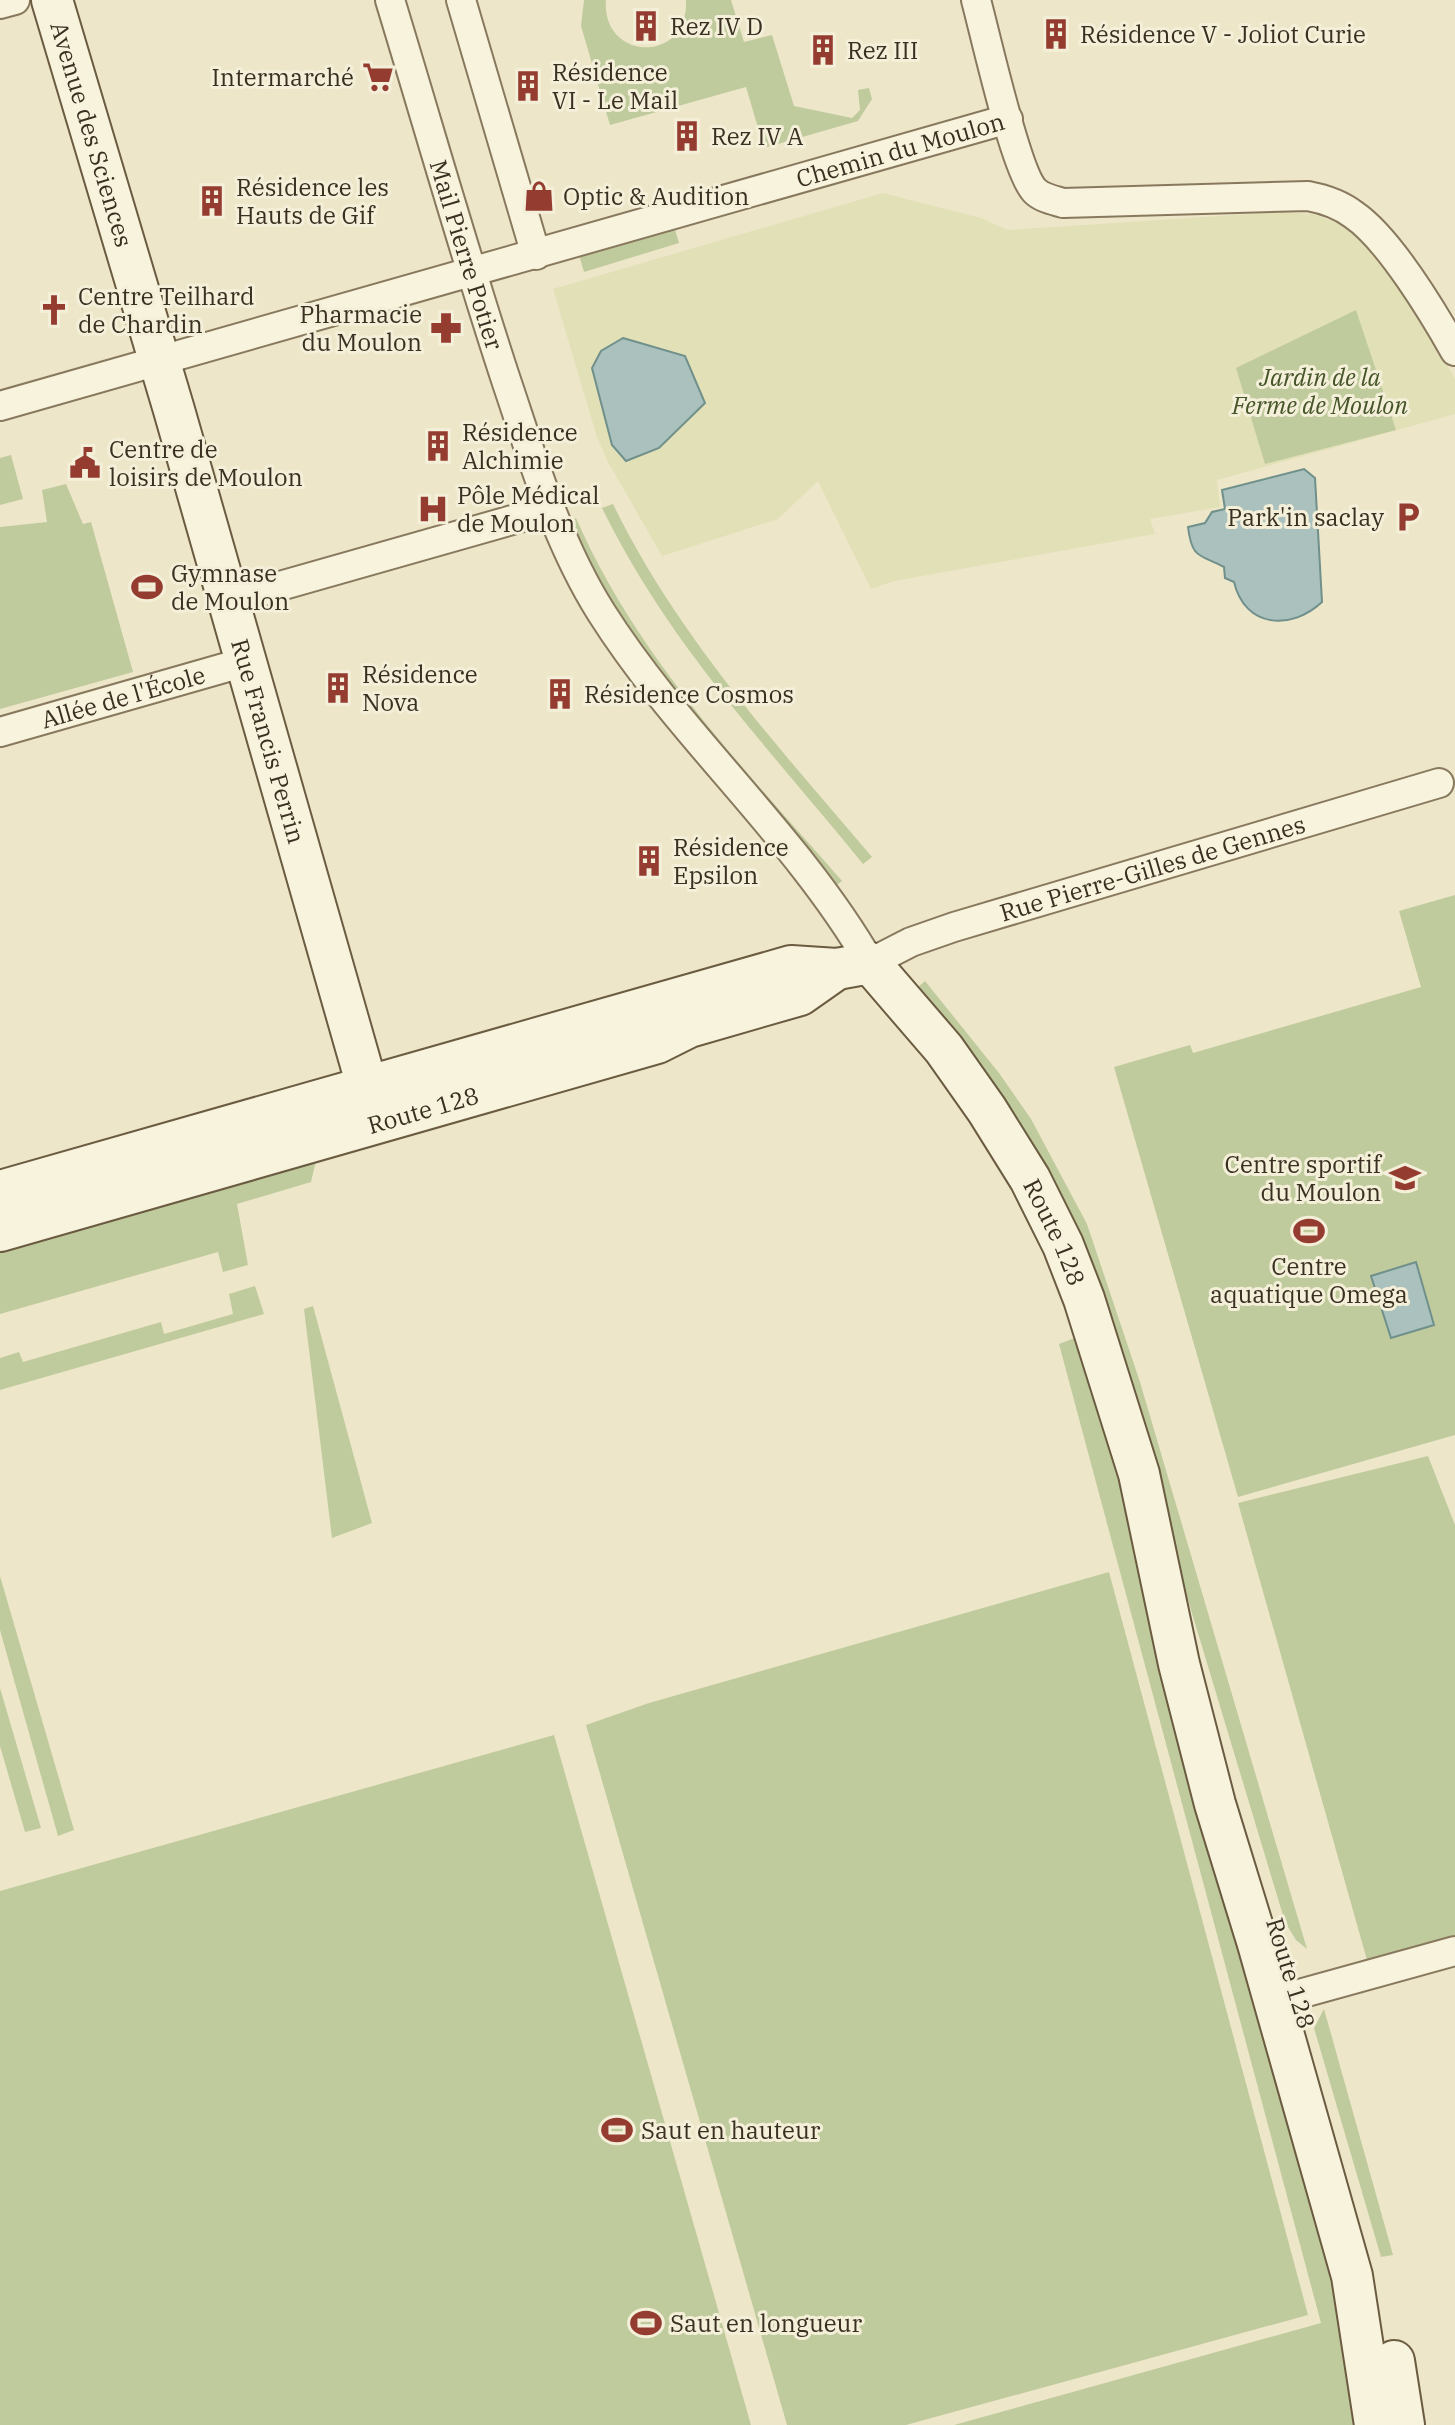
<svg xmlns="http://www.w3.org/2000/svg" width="1455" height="2425" viewBox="0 0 1455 2425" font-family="'IBM Plex Serif',serif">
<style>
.farmland{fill:#e2e0b7}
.green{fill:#c0cb9d}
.water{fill:#aac1bd;stroke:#70908b;stroke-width:2}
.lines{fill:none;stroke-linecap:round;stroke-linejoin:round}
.street-casing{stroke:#88795e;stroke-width:32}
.secondary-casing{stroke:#6a5b41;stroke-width:44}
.street{stroke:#f8f3dc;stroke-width:28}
.secondary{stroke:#f8f3dc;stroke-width:40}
.labels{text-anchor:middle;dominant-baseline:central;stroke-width:6;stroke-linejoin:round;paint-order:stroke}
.poi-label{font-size:24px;fill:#3a3021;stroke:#f4efd8;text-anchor:start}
.street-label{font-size:24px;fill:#3a3021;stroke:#f4efd8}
.park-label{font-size:24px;font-style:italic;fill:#455529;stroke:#f4efd8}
</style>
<rect width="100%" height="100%" fill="#ede6c9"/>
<path class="farmland" d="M883 193 981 218 1008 230 1281 212 1313 214 1332 221 1360 237 1401 292 1455 378V414L1217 480 1220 507 1150 519 1155 534 894 581 871 589 818 481 778 519 662 556 608 462 597 437 553 289Z"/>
<g class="green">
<path d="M584 0H606C601 61 689 65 686 0H731L744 42 772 35 794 106 852 118 860 110 858 90 869 88 872 99 858 121 764 148 746 87 610 125 581 26Z"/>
<path d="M674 226 679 243 584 272 579 255Z"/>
<path d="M1356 310 1396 430 1265 464 1236 368Z"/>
<path d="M11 455 23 499 0 505V458Z"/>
<path d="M66 484 83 524 91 522 133 672 0 709V527L47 522 42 490Z"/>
<path d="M613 504C677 636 777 745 872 857L863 864C768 747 669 645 602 508Z"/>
<path d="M576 518C636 656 744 769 842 881L833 888 625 632 565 522Z"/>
<path d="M1455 895V1435L1238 1497 1114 1067 1190 1045 1193 1053 1421 987 1399 911Z"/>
<path d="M925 981 999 1073 1031 1119 1087 1224 1140 1382 1307 1949 1296 1940 1285 1922 1079 1238C1036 1140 983 1071 916 989Z"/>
<path d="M319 1147 311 1182 237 1204 248 1265 223 1272 218 1252 0 1314V1239Z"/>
<path d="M255 1286 264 1314 0 1390V1358L19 1352 23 1362 161 1322 164 1334 233 1314 229 1294Z"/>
<path d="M313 1306 372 1523 332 1538 304 1309Z"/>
<path d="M1080 1336 1338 2294 1359 2425H954L1321 2323 1059 1344Z"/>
<path d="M1428 1456 1455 1525V1935L1367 1960 1238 1503Z"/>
<path d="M1109 1572 1308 2315 906 2425H787L586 1725 649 1703Z"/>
<path d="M0 1576 74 1830 58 1836 0 1630Z"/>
<path d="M0 1688 41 1828 25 1832 0 1746Z"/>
<path d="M554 1735 751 2425H0V1891Z"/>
<path d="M1324 2009 1393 2255 1381 2257 1314 2028Z"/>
</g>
<g class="water">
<path d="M623 338 685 356 705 403 659 448 626 461 612 445 592 368 601 351Z"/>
<path d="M1304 469 1315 478 1322 602C1291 631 1245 628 1234 582L1225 578 1224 567C1199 554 1192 559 1188 527L1205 523 1212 512 1225 509 1222 490Z"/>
<path d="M1416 1262 1434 1325 1391 1338 1371 1276Z"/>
</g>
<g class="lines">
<defs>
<g id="street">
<path id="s1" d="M390 0C429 128 465 256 507 383 533 460 557 542 601 612 680 737 796 835 870 963L911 942 954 927 1439 783"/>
<path d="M461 0 536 255"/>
<path d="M976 0C985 33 1016 173 1035 191 1042 198 1053 200 1063 203L1308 196C1324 199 1341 205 1354 215 1389 239 1434 314 1455 351"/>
<path d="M0 4 15 0"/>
<path id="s2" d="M0 406 1008 119"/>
<path d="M227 601 551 509"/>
<path id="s3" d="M0 732 245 662"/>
<path d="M1274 2001 1455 1951"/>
</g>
<g id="secondary">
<path id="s4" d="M52 0 174 410 377 1121"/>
<path id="s5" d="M0 1191 791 966 837 969 870 963 944 1049 987 1110 1030 1179 1063 1245 1084 1299 1139 1474 1179 1664 1215 1804 1258 1944 1352 2276 1375 2425"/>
<path id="s6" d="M0 1231 657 1043 689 1027 800 995 837 969"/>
<path d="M1394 2361 1404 2425"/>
</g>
</defs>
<use href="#street" class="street-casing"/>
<use href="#secondary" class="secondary-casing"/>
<use href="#street" class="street"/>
<use href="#secondary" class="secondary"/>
</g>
<defs>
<symbol id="building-bare" viewBox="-9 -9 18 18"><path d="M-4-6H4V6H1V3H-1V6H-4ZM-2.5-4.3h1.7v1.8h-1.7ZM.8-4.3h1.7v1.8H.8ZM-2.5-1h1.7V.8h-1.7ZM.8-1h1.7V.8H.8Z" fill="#953c31" stroke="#f4efd8" stroke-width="2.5" paint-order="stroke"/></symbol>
<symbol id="supermarket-bare" viewBox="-9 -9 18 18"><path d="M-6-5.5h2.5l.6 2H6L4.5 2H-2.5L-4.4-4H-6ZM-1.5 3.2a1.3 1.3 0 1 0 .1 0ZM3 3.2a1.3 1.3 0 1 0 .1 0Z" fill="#953c31" stroke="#f4efd8" stroke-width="2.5" paint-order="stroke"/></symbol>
<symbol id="shop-bare" viewBox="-9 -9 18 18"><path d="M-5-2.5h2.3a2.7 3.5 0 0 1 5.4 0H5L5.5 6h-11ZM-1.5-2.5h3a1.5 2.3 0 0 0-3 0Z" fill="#953c31" stroke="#f4efd8" stroke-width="2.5" paint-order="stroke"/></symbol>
<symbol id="church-bare" viewBox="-9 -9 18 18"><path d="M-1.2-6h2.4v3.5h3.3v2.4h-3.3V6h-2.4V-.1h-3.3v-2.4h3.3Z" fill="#953c31" stroke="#f4efd8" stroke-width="2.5" paint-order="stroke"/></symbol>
<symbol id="pharmacy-bare" viewBox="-9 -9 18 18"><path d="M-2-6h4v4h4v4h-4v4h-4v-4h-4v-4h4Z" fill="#953c31" stroke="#f4efd8" stroke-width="2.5" paint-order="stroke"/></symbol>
<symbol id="civic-bare" viewBox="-9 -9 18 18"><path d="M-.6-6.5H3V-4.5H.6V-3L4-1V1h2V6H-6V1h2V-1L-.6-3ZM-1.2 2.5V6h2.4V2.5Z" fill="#953c31" stroke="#f4efd8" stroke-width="2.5" paint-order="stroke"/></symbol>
<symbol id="hospital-bare" viewBox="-9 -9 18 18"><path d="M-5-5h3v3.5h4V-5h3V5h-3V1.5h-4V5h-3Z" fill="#953c31" stroke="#f4efd8" stroke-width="2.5" paint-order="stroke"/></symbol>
<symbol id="parking-bare" viewBox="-9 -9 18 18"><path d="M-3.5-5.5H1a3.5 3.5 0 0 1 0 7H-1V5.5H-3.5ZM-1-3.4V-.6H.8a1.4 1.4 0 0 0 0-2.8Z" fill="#953c31" stroke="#f4efd8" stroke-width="2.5" paint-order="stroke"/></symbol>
<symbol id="stadium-bare" viewBox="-9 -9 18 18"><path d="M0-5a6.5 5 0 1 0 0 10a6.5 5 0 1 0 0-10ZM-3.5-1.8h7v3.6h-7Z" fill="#953c31" stroke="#f4efd8" stroke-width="2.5" paint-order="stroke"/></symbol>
<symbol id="university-bare" viewBox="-9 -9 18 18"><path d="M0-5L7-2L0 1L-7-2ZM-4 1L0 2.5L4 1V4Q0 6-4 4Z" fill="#953c31" stroke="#f4efd8" stroke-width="2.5" paint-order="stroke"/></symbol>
</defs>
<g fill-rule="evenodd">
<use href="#building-bare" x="624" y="4" width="44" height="44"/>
<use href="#building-bare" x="1034" y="12" width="44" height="44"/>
<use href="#building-bare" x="801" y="28" width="44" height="44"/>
<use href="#supermarket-bare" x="356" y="55" width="44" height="44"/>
<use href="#building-bare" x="506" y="64" width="44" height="44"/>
<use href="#building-bare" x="665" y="114" width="44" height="44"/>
<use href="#shop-bare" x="517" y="174" width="44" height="44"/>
<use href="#building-bare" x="190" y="179" width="44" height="44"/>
<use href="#church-bare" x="32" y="288" width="44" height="44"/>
<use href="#pharmacy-bare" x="424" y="306" width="44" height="44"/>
<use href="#building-bare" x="416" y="424" width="44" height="44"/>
<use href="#civic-bare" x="63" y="441" width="44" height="44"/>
<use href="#hospital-bare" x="411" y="487" width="44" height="44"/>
<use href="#parking-bare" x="1386" y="495" width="44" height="44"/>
<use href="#stadium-bare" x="125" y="565" width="44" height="44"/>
<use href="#building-bare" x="316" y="666" width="44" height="44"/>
<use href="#building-bare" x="538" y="672" width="44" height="44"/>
<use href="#building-bare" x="627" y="839" width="44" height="44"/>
<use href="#university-bare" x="1383" y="1156" width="44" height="44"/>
<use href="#stadium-bare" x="1287" y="1209" width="44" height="44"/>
<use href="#stadium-bare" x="595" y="2108" width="44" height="44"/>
<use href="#stadium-bare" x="624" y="2301" width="44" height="44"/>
</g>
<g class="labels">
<g class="poi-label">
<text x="670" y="26">Rez IV D</text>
<text x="1080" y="34">Résidence V - Joliot Curie</text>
<text x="847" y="50">Rez III</text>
<text x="552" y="72">Résidence<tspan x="552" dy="28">VI - Le Mail</tspan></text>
<text x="354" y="77" text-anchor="end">Intermarché</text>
<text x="711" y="136">Rez IV A</text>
<text x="236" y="187">Résidence les<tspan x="236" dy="28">Hauts de Gif</tspan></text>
<text x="563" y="196">Optic &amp; Audition</text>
<text x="78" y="296">Centre Teilhard<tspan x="78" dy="28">de Chardin</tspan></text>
<text x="422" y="314" text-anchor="end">Pharmacie<tspan x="422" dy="28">du Moulon</tspan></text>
<text x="462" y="432">Résidence<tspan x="462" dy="28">Alchimie</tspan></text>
<text x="109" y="449">Centre de<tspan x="109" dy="28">loisirs de Moulon</tspan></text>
<text x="457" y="495">Pôle Médical<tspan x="457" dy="28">de Moulon</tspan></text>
<text x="1384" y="517" text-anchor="end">Park'in saclay</text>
<text x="171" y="573">Gymnase<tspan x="171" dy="28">de Moulon</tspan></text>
<text x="362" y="674">Résidence<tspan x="362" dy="28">Nova</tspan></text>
<text x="584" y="694">Résidence Cosmos</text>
<text x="673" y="847">Résidence<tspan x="673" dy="28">Epsilon</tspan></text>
<text x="1381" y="1164" text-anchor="end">Centre sportif<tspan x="1381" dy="28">du Moulon</tspan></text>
<text x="1309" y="1266" text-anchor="middle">Centre<tspan x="1309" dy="28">aquatique Omega</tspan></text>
<text x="641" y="2130">Saut en hauteur</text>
<text x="670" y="2323">Saut en longueur</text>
</g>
<g class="street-label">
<text stroke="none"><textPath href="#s4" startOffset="140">Avenue des Sciences</textPath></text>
<text stroke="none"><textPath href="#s2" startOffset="936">Chemin du Moulon</textPath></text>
<text stroke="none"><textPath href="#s1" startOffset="266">Mail Pierre Potier</textPath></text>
<text stroke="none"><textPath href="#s3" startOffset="128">Allée de l'École</textPath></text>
<text stroke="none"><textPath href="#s4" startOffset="772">Rue Francis Perrin</textPath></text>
<text stroke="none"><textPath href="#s1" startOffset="1390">Rue Pierre-Gilles de Gennes</textPath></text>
<text stroke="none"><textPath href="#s6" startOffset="440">Route 128</textPath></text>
<text stroke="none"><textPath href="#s5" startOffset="1230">Route 128</textPath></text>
<text transform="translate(1291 1973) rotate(73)">Route 128</text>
</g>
<g class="park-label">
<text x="1320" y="377">Jardin de la<tspan x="1320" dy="28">Ferme de Moulon</tspan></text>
</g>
</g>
</svg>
